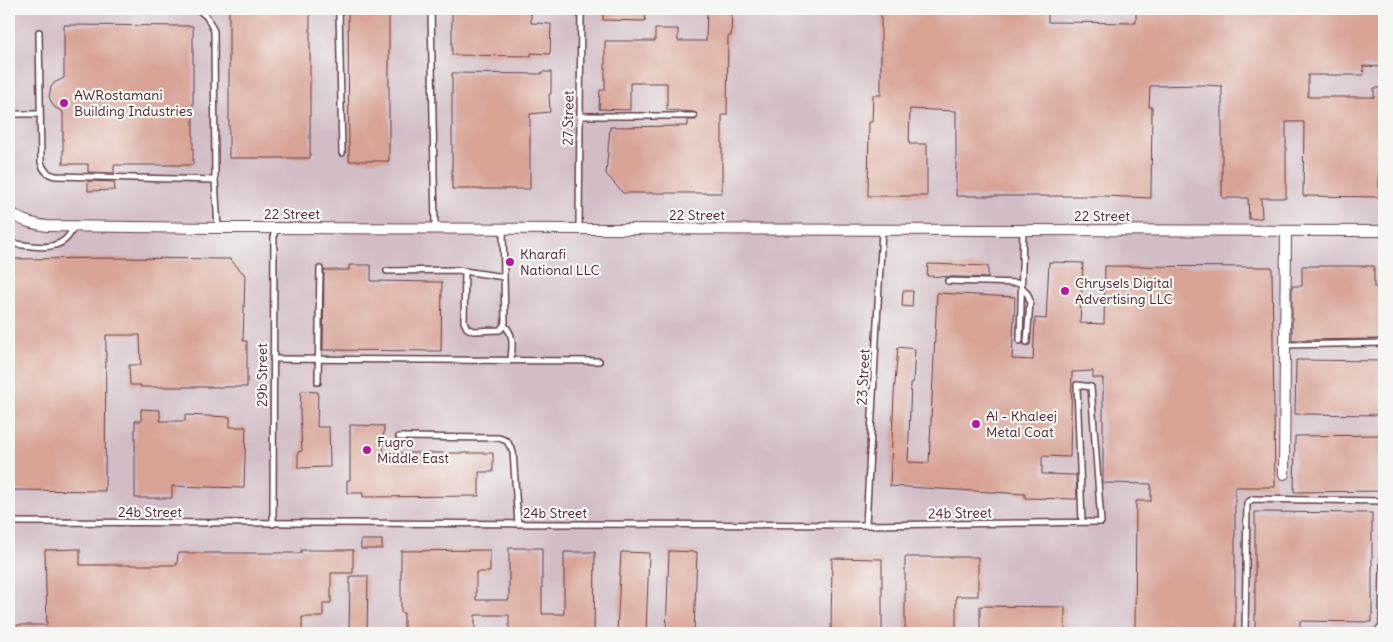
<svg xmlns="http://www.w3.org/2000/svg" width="1393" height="642" viewBox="0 0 1393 642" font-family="Delius,sans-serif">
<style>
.industrial{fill:#d2bdc6}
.building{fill:#d8a295}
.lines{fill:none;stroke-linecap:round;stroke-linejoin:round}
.lane-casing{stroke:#633e45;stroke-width:8}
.street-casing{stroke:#633e45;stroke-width:12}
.lane{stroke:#fff;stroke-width:5}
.street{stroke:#fff;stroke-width:10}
.poi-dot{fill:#b5179e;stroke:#f6f6f2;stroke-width:2}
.labels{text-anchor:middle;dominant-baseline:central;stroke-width:4.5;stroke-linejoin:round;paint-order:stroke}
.poi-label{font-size:14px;fill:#4a1f2b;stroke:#f6f6f2;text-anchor:start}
.street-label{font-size:14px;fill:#4a1f2b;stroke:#f6f6f2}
</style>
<rect width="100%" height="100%" fill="#f6f6f2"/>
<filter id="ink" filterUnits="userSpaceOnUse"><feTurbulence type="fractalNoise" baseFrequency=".02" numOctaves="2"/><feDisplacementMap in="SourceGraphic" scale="10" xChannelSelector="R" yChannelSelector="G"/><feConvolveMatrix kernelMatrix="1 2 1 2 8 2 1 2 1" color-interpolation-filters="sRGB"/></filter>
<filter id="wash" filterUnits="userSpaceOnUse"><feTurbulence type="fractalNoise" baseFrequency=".0096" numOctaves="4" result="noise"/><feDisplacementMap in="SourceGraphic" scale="20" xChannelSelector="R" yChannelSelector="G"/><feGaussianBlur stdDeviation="1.12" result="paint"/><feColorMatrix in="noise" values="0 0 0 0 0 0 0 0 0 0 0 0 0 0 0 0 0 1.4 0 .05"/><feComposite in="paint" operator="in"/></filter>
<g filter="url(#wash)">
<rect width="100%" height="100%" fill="#f0ebd8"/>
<rect class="industrial" x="9" y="9" width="1375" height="624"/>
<g id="blocks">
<g class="building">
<path d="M229 9 310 10V158H229Z"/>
<path d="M348 9H389V161H349Z"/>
<path d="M452 9H531V23L551 24 550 54 531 53V56L452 55Z"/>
<path d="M603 9H646L645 21 603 20Z"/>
<path d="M707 9H732L731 36H728L727 115H722V193H623L606 174 610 127 688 126V120H696L698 116 694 112 667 110V83H630V110L599 109 600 90H605V41H655V29H678V41H706Z"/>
<path d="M881 9H1048V22L1136 23V9H1384V67L1363 66 1364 75H1308V97H1374V88H1384V148H1379V197L1303 196 1304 122H1286V198H1261L1262 218 1249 219 1248 198H1222V86L1204 85 1150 86 1149 107H1152L1151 198 1104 196H956V111L910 109 909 144H927V196H868L869 122H872L873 95H881Z"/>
<path d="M64 25 193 26V165H114V173L88 172V164H63V112L54 107 49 97 51 87 54 83 64 78Z"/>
<path d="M542 72H551V94H549L550 112 530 114V189H452V73L542 74Z"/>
<path d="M88 181 114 182 115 190 88 191Z"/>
<path d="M117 258 230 259 245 275 243 341H247V387H140L141 385H130L129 365H141L140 335H106L105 491 9 490V259Z"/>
<path d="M1049 262 1083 263 1080 323 1104 324 1105 266 1272 267 1275 487H1235V633H1135L1136 501H1151V484L1103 483V378H1093V371L1072 372 1070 457 1042 456V474L1076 475 1077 499 1025 498V494L890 486 894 395 898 347 915 349 913 383H911L908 462 929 463 937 293 1015 297 1012 359 1033 360 1035 318 1046 319Z"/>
<path d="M928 264 988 266V278L927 276Z"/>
<path d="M349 265H371V281L442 282 441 351 323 350 324 270H349Z"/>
<path d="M1302 266H1374V287H1384V339L1292 340V286H1302Z"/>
<path d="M903 291H913L912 307 902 306Z"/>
<path d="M1296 360 1384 361V415L1295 414Z"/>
<path d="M301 391 318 392 317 427H329L330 467 298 468V452L302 451 300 411Z"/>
<path d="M141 409 160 410V421H185V415L230 417V427H246L244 488 172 486V498H135V421H141Z"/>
<path d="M350 425 384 426 383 453H493V472H479V496L363 497V493H347V480H350Z"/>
<path d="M1384 435V491L1294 492 1295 436Z"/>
<path d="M1255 512 1372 513V622L1300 621V633H1255Z"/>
<rect x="361" y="540" width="21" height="9"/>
<path d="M509 548H542V614H564V552H595L594 633H509V615H475V633H404V613H401V551L490 550V572H476V600H509Z"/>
<path d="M80 549V565H177L178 553H301V550H353V573H331V603H323V617H302V633H17V625H47L45 550Z"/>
<path d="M669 551 697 552 694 633H666Z"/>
<path d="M621 552 649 553 646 633H617Z"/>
<path d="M905 557H978V596H956V633H905Z"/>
<path d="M832 558 882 559V633H831Z"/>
<path d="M350 576H368L367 633H349Z"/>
<path d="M980 606 1065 607V633H980Z"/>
</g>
</g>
</g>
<g filter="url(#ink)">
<use href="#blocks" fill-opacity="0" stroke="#633e45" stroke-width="1"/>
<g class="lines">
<defs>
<g id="lane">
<path d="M198 9 207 17 214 31 215 180 218 228"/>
<path d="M339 9 342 153"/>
<path d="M431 9 435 228"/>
<path d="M39 32 41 162C43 170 48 175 56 176L215 180"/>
<path d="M9 114H39"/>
<path d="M580 116H694"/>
<path d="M579 228 581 9"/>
<path d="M9 243C32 246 64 255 73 227"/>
<path d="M387 271 457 270 504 277"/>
<path d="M465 271 464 322 467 328 473 331 500 330 504 325 505 322 503 229"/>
<path d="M948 281 1021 283"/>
<path d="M1022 287 1028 295 1030 301 1027 342"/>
<path d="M504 325C515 335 512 347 511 360"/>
<path d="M1020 341 1023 230"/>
<path d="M1285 345 1384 343"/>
<path d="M273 359 599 361"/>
<path d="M318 382 320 269"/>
<path d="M399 437 499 438 507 441 513 452 518 524"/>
<path d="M9 522 866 525 1101 522 1091 387 1077 385 1082 522"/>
<path d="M273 524 274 228"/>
<path d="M866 525 882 230"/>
<path d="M1245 633 1247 503 1253 499 1384 501"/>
<path d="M1368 633 1376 632 1382 627 1384 506"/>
</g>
<g id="street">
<path d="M9 210C18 221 34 224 47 226L218 228 1384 231"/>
<path d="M1284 474 1286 231"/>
</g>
</defs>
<use href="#lane" class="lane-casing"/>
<use href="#street" class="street-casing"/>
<use href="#lane" class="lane"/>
<use href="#street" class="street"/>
</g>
</g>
<g class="poi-dot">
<circle cx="64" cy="103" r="5"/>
<circle cx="510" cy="262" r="5"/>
<circle cx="1065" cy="291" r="5"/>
<circle cx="976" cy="424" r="5"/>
<circle cx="367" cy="450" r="5"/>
</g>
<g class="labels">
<g class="poi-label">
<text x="74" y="95">AWRostamani<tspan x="74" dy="16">Building Industries</tspan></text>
<text x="520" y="254">Kharafi<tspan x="520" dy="16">National LLC</tspan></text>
<text x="1075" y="283">Chrysels Digital<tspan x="1075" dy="16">Advertising LLC</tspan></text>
<text x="986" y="416">Al - Khaleej<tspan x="986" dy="16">Metal Coat</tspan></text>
<text x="377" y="442">Fugro<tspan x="377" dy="16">Middle East</tspan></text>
</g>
<g class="street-label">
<text transform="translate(568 118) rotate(-89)">27 Street</text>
<text x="292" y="214">22 Street</text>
<text x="697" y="215">22 Street</text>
<text x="1102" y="216">22 Street</text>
<text transform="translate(262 375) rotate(-90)">29b Street</text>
<text transform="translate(863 377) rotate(-87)">23 Street</text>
<text x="150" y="512">24b Street</text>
<text x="555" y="513">24b Street</text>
<text transform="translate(960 513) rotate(-1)">24b Street</text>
</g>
</g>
<rect width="1393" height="642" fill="none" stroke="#f6f6f2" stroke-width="30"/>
</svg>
